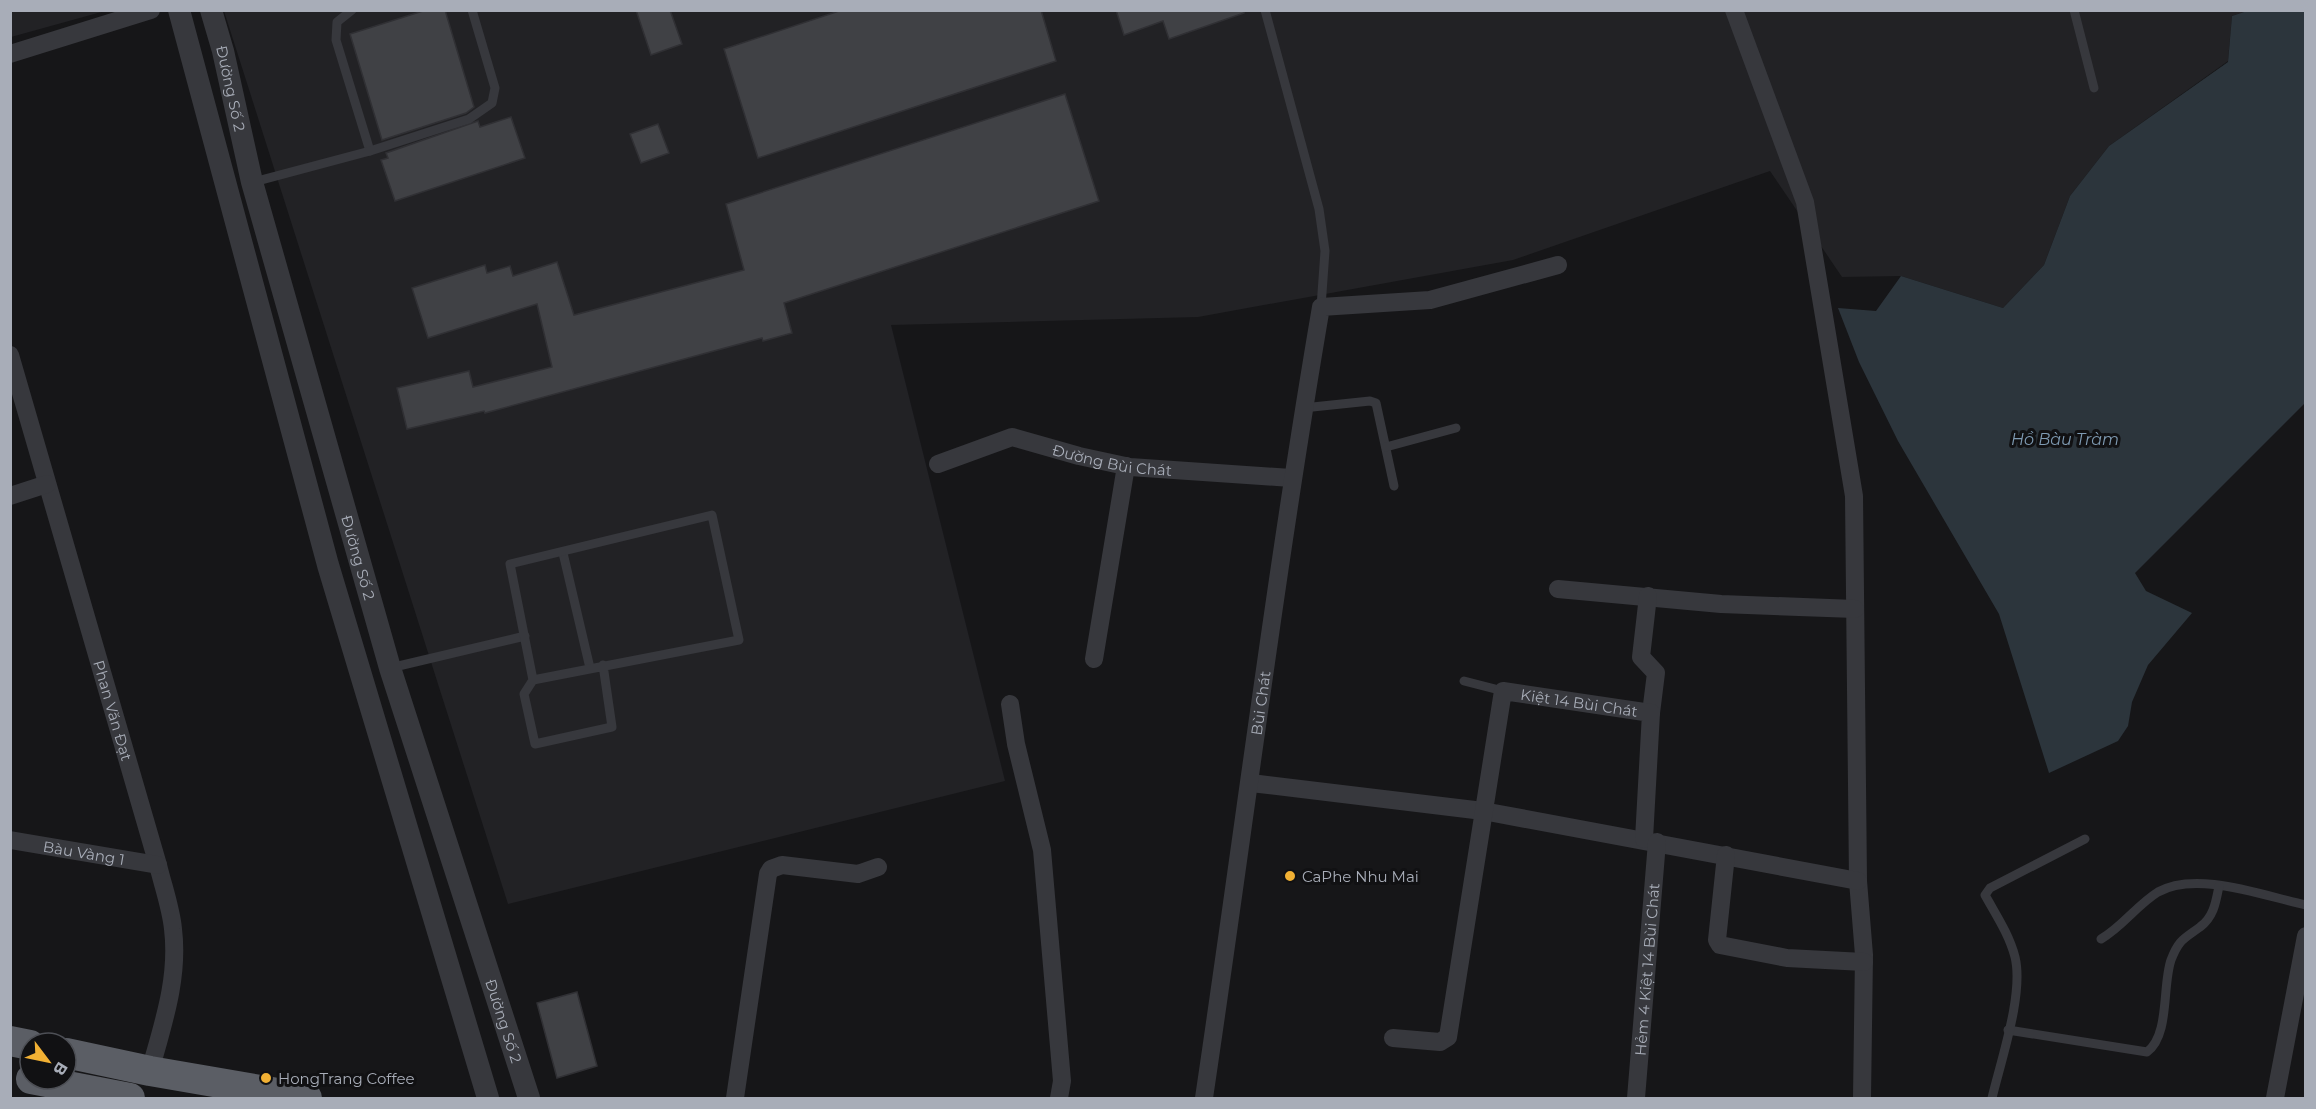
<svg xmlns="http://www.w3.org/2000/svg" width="2316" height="1109" viewBox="0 0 2316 1109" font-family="Montserrat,sans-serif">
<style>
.built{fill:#222225}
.water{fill:#2c353c}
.building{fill:#404145;stroke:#303034;stroke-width:1.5}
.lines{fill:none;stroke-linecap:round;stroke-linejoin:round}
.service{stroke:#37383d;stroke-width:9}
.minor{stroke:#37383d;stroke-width:18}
.tertiary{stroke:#37383d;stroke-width:22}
.trunk{stroke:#5b5e65;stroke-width:30}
.poi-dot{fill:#f2b134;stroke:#111113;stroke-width:2}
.labels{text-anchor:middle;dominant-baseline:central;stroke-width:6;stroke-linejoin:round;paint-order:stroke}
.street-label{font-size:15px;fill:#a8adb8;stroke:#111113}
.poi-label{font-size:15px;fill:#a8adb8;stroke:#111113;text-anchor:start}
.water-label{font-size:16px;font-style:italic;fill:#7f9bb3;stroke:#111113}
</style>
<rect width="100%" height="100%" fill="#161618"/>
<g class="built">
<path d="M11 10H105V11L11 37Z"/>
<path d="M224 11H2247L2232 16 2228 61 2109 146 2070 196 2044 265 2003 308 1901 276 1842 277 1770 171 1513 260 1198 317 891 325 1005 781 508 904Z"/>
</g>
<path class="water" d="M2247 11H2305V403L2135 573 2146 591 2192 613 2148 665 2132 702 2128 726 2118 741 2049 773 1999 614 1898 441 1859 362 1838 308 1876 311 1901 276 2003 308 2044 265 2070 196 2109 146 2228 62 2232 16Z"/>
<g class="building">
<path d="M426 10H445L474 107 466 113 382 140 350 34Z"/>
<path d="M636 10H670L682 44 651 55Z"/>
<path d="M842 10H1041L1056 61 758 158 724 49Z"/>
<path d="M1116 10H1244V13L1169 39 1163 21 1124 35Z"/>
<path d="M1065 94 1099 201 784 303 792 333 763 341 762 338 485 413 484 411 407 429 397 388 469 371 473 387 552 367 537 304 428 338 412 288 485 265 487 273 510 266 513 276 557 262 574 315 744 270 726 204Z"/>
<path d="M511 117 525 158 395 201 381 160 388 158 386 153 478 121 480 127Z"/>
<path d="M658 124 669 153 641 163 630 134Z"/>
<path d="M577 992 597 1066 557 1078 537 1003Z"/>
</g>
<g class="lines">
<g class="service">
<path d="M352 10 337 22 336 40 370 151"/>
<path d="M1265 10 1319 209 1325 251 1321 307"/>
<path d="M2074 10 2094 88"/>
<path d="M254 182 370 151 469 119 492 103 495 88 472 10"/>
<path d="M1303 408 1370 401 1376 403 1394 486"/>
<path d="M1386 447 1456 428"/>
<path d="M563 553 590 668"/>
<path d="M390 668 525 636"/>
<path d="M533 680 510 564 712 515 739 640 533 680 524 694 535 744 612 727 603 665"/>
<path d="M1464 681 1503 691"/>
<path d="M2101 939C2122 927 2137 905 2158 892 2196 870 2264 896 2306 905"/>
<path d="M2008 1030 2147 1052C2170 1035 2162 986 2171 960 2179 939 2184 939 2200 927 2214 917 2216 901 2219 886"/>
<path d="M1992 1098C2001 1060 2024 994 2015 957 2009 934 1996 915 1985 895L1990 888 2085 839"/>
</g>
<g class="minor">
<path d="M1734 10 1805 202 1854 496 1858 881 1864 955 1862 1098"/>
<path d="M10 54 151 10"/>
<path id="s1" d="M10 355 158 865C163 886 171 908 173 929 179 978 163 1024 150 1071"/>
<path id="s2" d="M938 464 1012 437 1079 456 1130 467 1291 478"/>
<path d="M10 496 47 484"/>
<path d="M1558 589 1721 604 1855 609"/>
<path d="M1648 596 1641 657 1656 673 1651 713"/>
<path d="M1094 659 1126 466"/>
<path d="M1010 704 1016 744 1042 850 1062 1081 1059 1098"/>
<path d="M1251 783 1483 811 1858 881"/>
<path id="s3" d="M10 840 158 865"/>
<path d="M1726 855 1717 940 1720 945 1787 958 1864 962"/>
<path id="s4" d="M1393 1038 1440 1042 1448 1037 1503 691 1651 713 1644 839"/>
<path d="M735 1098 768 874 771 869 782 865 858 874 878 867"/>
<path id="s5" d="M1204 1098C1243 835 1276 570 1321 307L1430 300 1558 265"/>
<path id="s6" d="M1636 1098 1657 842"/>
<path d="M2275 1098 2306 936"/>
</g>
<g class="tertiary">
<path d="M179 10 328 565 488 1098"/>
<path id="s7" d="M211 10 223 51 252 182 390 668 529 1098"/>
</g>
<g class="trunk">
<path d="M10 1041 30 1045"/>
<path d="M66 1053 150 1071 307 1098"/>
<path d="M31 1079 130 1098"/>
</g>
</g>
<g class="poi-dot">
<circle cx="1290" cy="876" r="6"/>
<circle cx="266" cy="1078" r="6"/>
</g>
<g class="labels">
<g class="street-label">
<text stroke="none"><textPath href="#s7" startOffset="81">Đường Số 2</textPath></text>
<text stroke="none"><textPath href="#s2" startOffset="182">Đường Bùi Chát</textPath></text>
<text stroke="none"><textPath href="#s7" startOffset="567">Đường Số 2</textPath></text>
<text stroke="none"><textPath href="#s5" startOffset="399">Bùi Chát</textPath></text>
<text stroke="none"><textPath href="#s4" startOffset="484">Kiệt 14 Bùi Chát</textPath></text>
<text stroke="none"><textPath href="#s1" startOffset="370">Phan Văn Đạt</textPath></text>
<text stroke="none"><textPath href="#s3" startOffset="75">Bàu Vàng 1</textPath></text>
<text stroke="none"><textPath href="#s6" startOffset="129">Hẻm 4 Kiệt 14 Bùi Chát</textPath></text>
<text stroke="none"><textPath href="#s7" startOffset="1053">Đường Số 2</textPath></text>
</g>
<g class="poi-label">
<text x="1302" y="876">CaPhe Nhu Mai</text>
<text x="278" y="1078">HongTrang Coffee</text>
</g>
<g class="water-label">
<text x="2065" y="439">Hồ Bàu Tràm</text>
</g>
</g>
<rect width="2316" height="1109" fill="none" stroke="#a8adb8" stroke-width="24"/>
<g transform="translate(48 1061) rotate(122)"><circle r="28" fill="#111113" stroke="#4d4f55" stroke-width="1.5"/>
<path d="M0-4.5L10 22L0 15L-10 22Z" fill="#f2b134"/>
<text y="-9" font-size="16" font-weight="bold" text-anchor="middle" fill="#a8adb8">B</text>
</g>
</svg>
